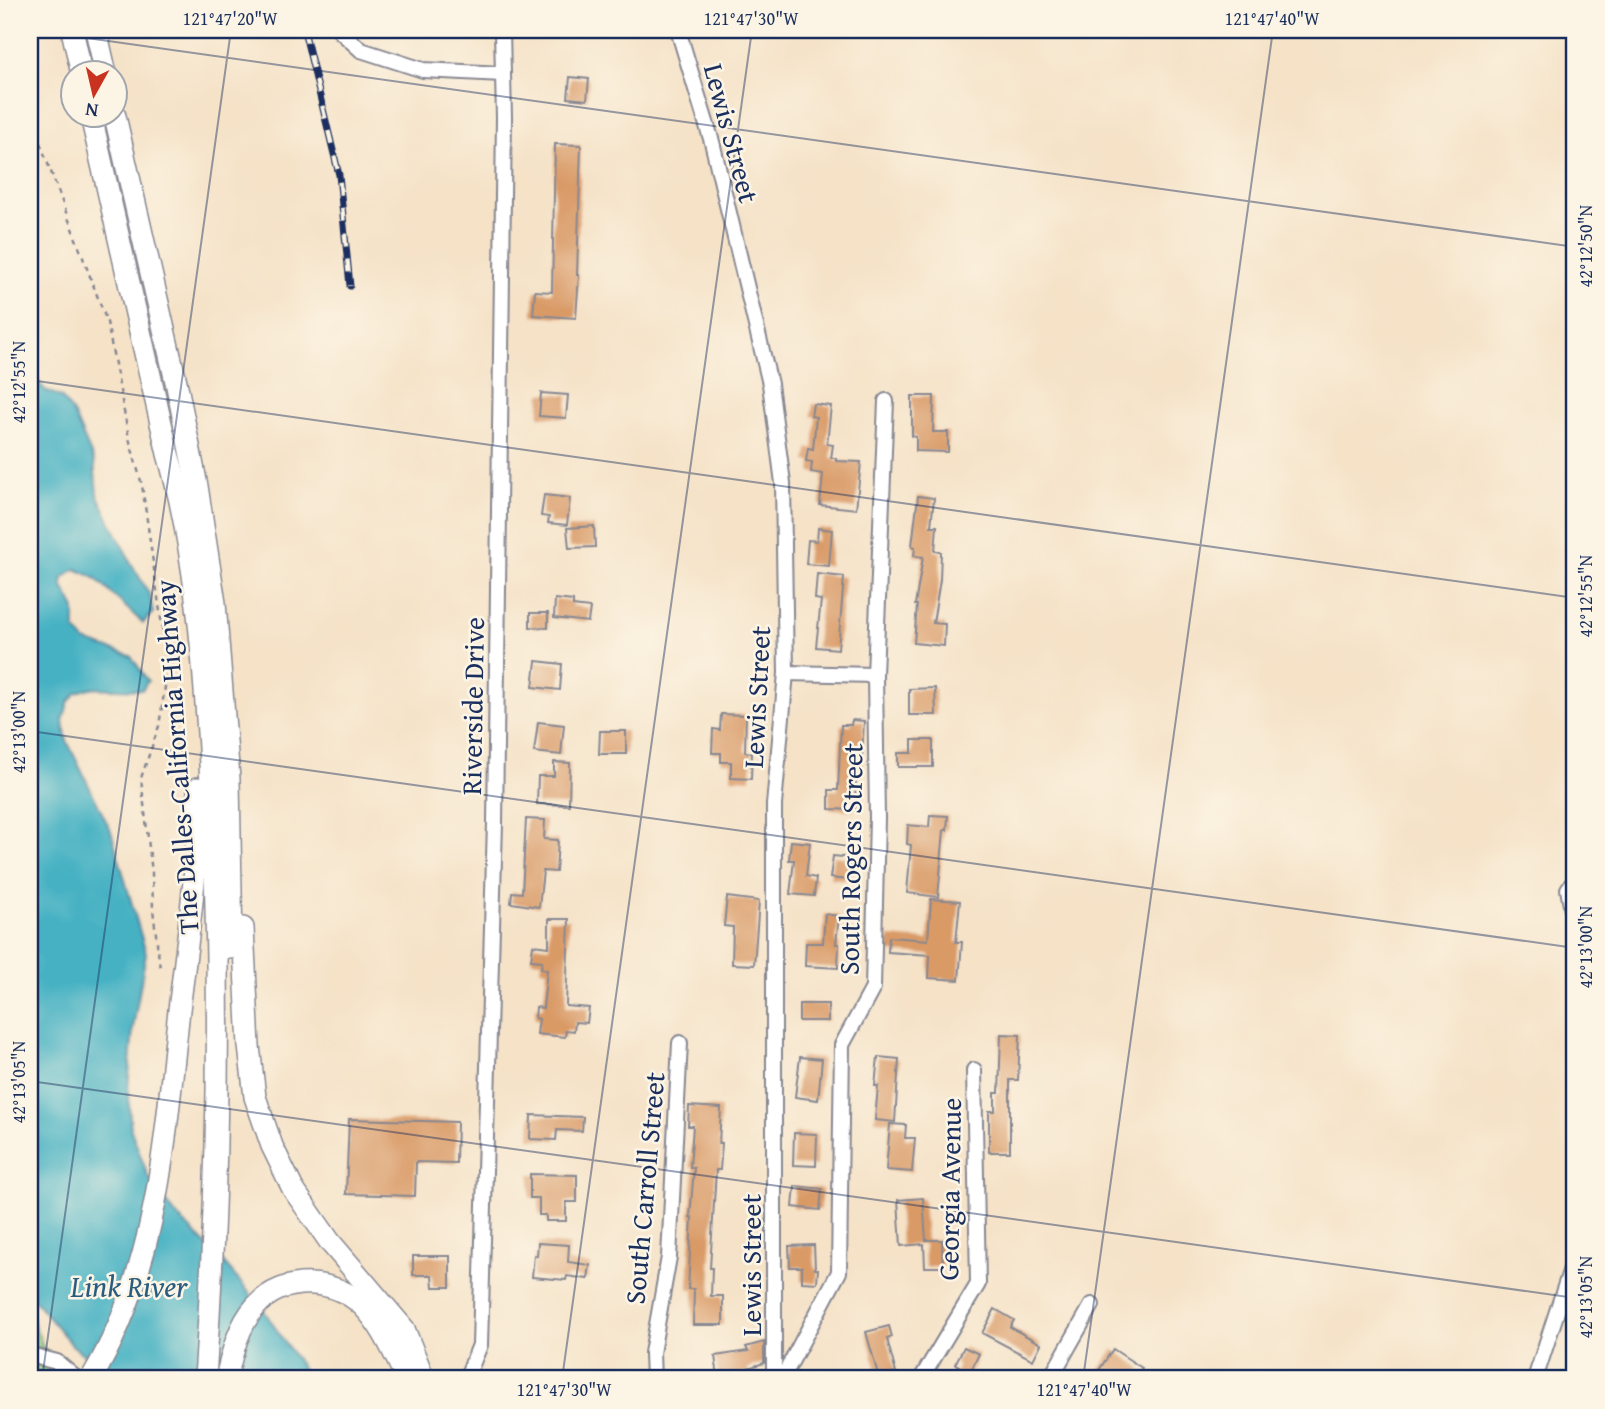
<svg xmlns="http://www.w3.org/2000/svg" width="1605" height="1409" viewBox="0 0 1605 1409" font-family="'Gentium Book Plus',serif">
<style>
.green{fill:#8ecb81;stroke:#547d70;stroke-width:2}
.water{fill:#45b1c3;stroke:#307090;stroke-width:2}
.building{fill:#d99a66}
.lines{fill:none;stroke-linecap:round;stroke-linejoin:round}
.minor-casing{stroke:#888892;stroke-width:18}
.highway-casing{stroke:#888892;stroke-width:24}
.path{stroke:#888892;stroke-width:2.5;stroke-dasharray:5 5;stroke-linecap:butt}
.minor{stroke:#fff;stroke-width:14}
.highway{stroke:#fff;stroke-width:21}
.rail-casing{stroke:#1b2f5e;stroke-width:7}
.rail{stroke:#fcf5e5;stroke-width:4.5;stroke-dasharray:13;stroke-linecap:butt}
.ticks{fill:none;stroke:#1b2f5e;stroke-width:2;stroke-opacity:0.45}
.labels{text-anchor:middle;dominant-baseline:central;stroke-width:5;stroke-linejoin:round;paint-order:stroke}
.street-label{font-size:28px;fill:#1b2f5e;stroke:#fcf5e5}
.water-label{font-size:30px;font-style:italic;fill:#2a5c81;stroke:#fcf5e5}
.neatline{fill:none;stroke:#1b2f5e;stroke-width:2.5}
.ticks-label{font-size:18px;text-anchor:middle;fill:#1b2f5e}
</style>
<rect width="100%" height="100%" fill="#fcf5e5"/>
<filter id="ink" filterUnits="userSpaceOnUse"><feTurbulence type="fractalNoise" baseFrequency=".0143" numOctaves="2"/><feDisplacementMap in="SourceGraphic" scale="14" xChannelSelector="R" yChannelSelector="G"/><feConvolveMatrix kernelMatrix="1 2 1 2 8 2 1 2 1" color-interpolation-filters="sRGB"/></filter>
<filter id="wash" filterUnits="userSpaceOnUse"><feTurbulence type="fractalNoise" baseFrequency=".00686" numOctaves="4" result="noise"/><feDisplacementMap in="SourceGraphic" scale="28" xChannelSelector="R" yChannelSelector="G"/><feGaussianBlur stdDeviation="1.57" result="paint"/><feColorMatrix in="noise" values="0 0 0 0 0 0 0 0 0 0 0 0 0 0 0 0 0 1.4 0 .05"/><feComposite in="paint" operator="in"/></filter>
<g filter="url(#wash)">
<rect width="100%" height="100%" fill="#f5e2c7"/>
<path class="green" d="M30 1313 54 1376 58 1379H30Z"/>
<path class="water" d="M30 371 45 390 61 397 73 413 94 461 97 494 131 563 150 595 153 613 143 623 95 578 76 569 63 578 62 585 75 609V630L85 641 131 656 148 681 142 690 89 688 76 693 68 703 63 721 67 741 111 831 146 953 133 1028 128 1090 131 1130 148 1176 176 1215 223 1262 263 1309 309 1379H113L72 1345 30 1295Z"/>
<g id="blocks">
<g class="building">
<path d="M570 77 589 79 587 100 568 98Z"/>
<path d="M555 144 581 145 577 275H579L576 318 533 315 535 291 552 292Z"/>
<path d="M541 393 568 395 566 418 539 416Z"/>
<path d="M912 396H934L933 432H948V452L916 451V437L912 436Z"/>
<path d="M813 404 831 406 827 444 833 445 831 458H836V461L861 462 856 509 820 505 823 474 811 472 812 462 806 461 808 448 813 449 816 417 811 416Z"/>
<path d="M544 495 570 498 567 525 548 523 549 517 541 516Z"/>
<path d="M918 496 934 498 931 526H937L935 551 941 552 940 580 933 623 945 624 944 646 914 643 917 605H915L923 557 914 556 915 547 912 546Z"/>
<path d="M594 526 595 547 569 548 567 528Z"/>
<path d="M818 528 832 530 829 566 806 564 808 540 817 541Z"/>
<path d="M817 574 844 577 838 649 816 647 821 600 815 599Z"/>
<path d="M555 599 573 601V606L590 608 588 622 554 618Z"/>
<path d="M530 613H548V628L530 627Z"/>
<path d="M536 661 562 664 560 690 533 687Z"/>
<path d="M935 688 936 715H909V689Z"/>
<path d="M721 714 746 715 745 752 752 753 751 779 731 778V762H721V753H712L713 729 720 730Z"/>
<path d="M852 720 864 721 861 772H856L855 810 829 809V790H838L841 725H851Z"/>
<path d="M538 722 564 725 561 755 534 752Z"/>
<path d="M600 731H626V754H599Z"/>
<path d="M912 740H933V767H898V753H912Z"/>
<path d="M554 762 570 763 569 805 537 804 538 776H554Z"/>
<path d="M930 815 948 816 947 830H944L938 897 907 893 911 845 907 844 908 825 929 827Z"/>
<path d="M526 819 545 820 544 839 558 840 556 872 543 871 539 907 511 903 512 892 522 893Z"/>
<path d="M791 841 810 843 806 876 816 878 814 896 790 894 794 860H789Z"/>
<path d="M833 856 852 858 849 880 830 878Z"/>
<path d="M727 897 759 901 754 965 732 964 733 927 724 926Z"/>
<path d="M931 899 960 901 956 942H962L959 980 929 978 930 955 888 952 889 937 928 940Z"/>
<path d="M825 914 839 916 836 944H839L838 968 805 966 806 943H823Z"/>
<path d="M549 919H569L566 1006 589 1008 587 1023 575 1022 574 1031 566 1030 565 1037 537 1034 539 1019 535 1018 536 1007 543 1008 547 970 541 969 542 961 531 960 533 945 549 947Z"/>
<rect x="799" y="1004" width="29" height="17"/>
<path d="M1001 1034 1020 1035 1018 1080H1010V1152H989V1111H995V1093H999Z"/>
<path d="M800 1057 822 1059 818 1100 795 1097Z"/>
<path d="M878 1057 899 1059 895 1122 875 1120 878 1086H875Z"/>
<path d="M689 1106 721 1108 719 1143H722L720 1170H716L710 1268H712L711 1296H723V1325H693L694 1289H688L692 1217H690L694 1168 690 1167 693 1126H688Z"/>
<path d="M531 1115 583 1117 582 1131 557 1130 556 1140 530 1139Z"/>
<path d="M349 1119 457 1122 456 1163 416 1162 415 1196 346 1194Z"/>
<path d="M890 1124 906 1125 905 1138H915L912 1172 886 1170Z"/>
<path d="M794 1133 817 1134 816 1166 793 1165Z"/>
<path d="M530 1174 577 1175V1202H566V1221H546V1215H539V1198H530Z"/>
<path d="M795 1186 822 1189 820 1210 793 1207Z"/>
<path d="M923 1198 926 1240H942L943 1267H925L924 1244 901 1246 898 1200Z"/>
<path d="M538 1243 569 1245 568 1262 590 1265 588 1279 567 1276 566 1280 532 1277 534 1255 537 1256Z"/>
<path d="M814 1245 815 1269H818L817 1283 802 1282V1267H790L789 1246Z"/>
<path d="M413 1256H450V1287H433L432 1275H413Z"/>
<path d="M995 1309 1014 1320 1010 1327 1041 1344 1033 1360 982 1333Z"/>
<path d="M889 1326 892 1337 887 1339 896 1373 879 1378 866 1332Z"/>
<path d="M764 1342V1363L748 1368V1373L718 1377 715 1356 748 1351 746 1347Z"/>
<path d="M964 1347 979 1354 967 1379H952L959 1366 955 1364Z"/>
<path d="M1113 1349 1142 1368 1135 1379H1093Z"/>
</g>
</g>
</g>
<g filter="url(#ink)">
<use href="#blocks" fill-opacity="0" stroke="#888892" stroke-width="2"/>
<g class="lines">
<defs>
<g id="minor">
<path d="M339 30 361 50 423 70 503 74"/>
<path d="M678 30 712 142 770 384 783 483 786 673 774 805V1379"/>
<path d="M786 673 875 675"/>
<path d="M1575 880 1568 889 1575 927"/>
<path d="M30 1355 57 1362 77 1379"/>
<path d="M466 1379 480 1345 495 823 504 118 502 30"/>
<path d="M653 1379 652 1353 669 1257 680 1043"/>
<path d="M782 1379 839 1272 842 1045 873 988 877 818 875 675 886 401"/>
<path d="M921 1379 978 1284 974 1070"/>
<path d="M1050 1379 1092 1305"/>
<path d="M1535 1379 1575 1256"/>
</g>
<g id="highway">
<path d="M72 30 82 74"/>
<path d="M96 30 106 74"/>
<path d="M91 116 168 454C196 549 204 665 210 764 222 969 219 1175 205 1379"/>
<path d="M115 116 177 386 197 486 215 603 229 779 232 948"/>
<path d="M243 928 249 1046 255 1097 272 1146 293 1189 330 1242 404 1329 424 1379"/>
<path d="M91 1379C159 1267 165 1137 179 1010 188 936 199 862 198 788"/>
<path d="M226 1379C232 1353 238 1326 256 1306 284 1275 335 1278 363 1306 383 1326 394 1354 407 1379"/>
</g>
</defs>
<use href="#minor" class="minor-casing"/>
<use href="#highway" class="highway-casing"/>
<path class="path" d="M30 105 32 121 107 322 129 438 142 485 165 647 166 680 159 726 141 778 152 873 153 909 160 968"/>
<use href="#minor" class="minor"/>
<use href="#highway" class="highway"/>
<defs>
<path id="rail" d="M304 30 339 175 350 286"/>
</defs>
<use href="#rail" class="rail-casing"/>
<use href="#rail" class="rail"/>
</g>
</g>
<path class="ticks" d="M30 30 1575 247M30 380 1575 598M30 731 1575 948M30 1081 1575 1298M42 1379 231 30M562 1379 752 30M1083 1379 1273 30"/>
<g class="labels">
<g class="street-label">
<text transform="translate(732 133) rotate(75)">Lewis Street</text>
<text transform="translate(756 697) rotate(-87)">Lewis Street</text>
<text transform="translate(472 706) rotate(-89)">Riverside Drive</text>
<text transform="translate(176 757) rotate(-94)">The Dalles-California Highway</text>
<text transform="translate(850 859) rotate(-89)">South Rogers Street</text>
<text transform="translate(644 1188) rotate(-85)">South Carroll Street</text>
<text transform="translate(949 1189) rotate(-89)">Georgia Avenue</text>
<text transform="translate(750 1265) rotate(-90)">Lewis Street</text>
</g>
<g class="water-label">
<text x="129" y="1286">Link River</text>
</g>
</g>
<rect width="1605" height="1409" fill="none" stroke="#fcf5e5" stroke-width="77"/>
<g transform="translate(94 94) rotate(188)"><circle r="33" fill="#fcf5e5" stroke="#a2a6af" stroke-width="2"/>
<path d="M0-5L12 26L0 18L-12 26Z" fill="#c8321e"/>
<text y="-10" font-size="19" font-weight="bold" text-anchor="middle" fill="#1b2f5e">N</text>
</g>
<rect x="38" y="38" width="1528" height="1332" class="neatline"/>
<g class="ticks-label">
<text x="230" y="25">121°47'20"W</text>
<text x="751" y="25">121°47'30"W</text>
<text x="1272" y="25">121°47'40"W</text>
<text transform="translate(1586 246) rotate(-90)" y="6">42°12'50"N</text>
<text transform="translate(19 382) rotate(-90)" y="6">42°12'55"N</text>
<text transform="translate(1586 596) rotate(-90)" y="6">42°12'55"N</text>
<text transform="translate(19 732) rotate(-90)" y="6">42°13'00"N</text>
<text transform="translate(1586 947) rotate(-90)" y="6">42°13'00"N</text>
<text transform="translate(19 1082) rotate(-90)" y="6">42°13'05"N</text>
<text transform="translate(1586 1297) rotate(-90)" y="6">42°13'05"N</text>
<text x="564" y="1396">121°47'30"W</text>
<text x="1084" y="1396">121°47'40"W</text>
</g>
</svg>
